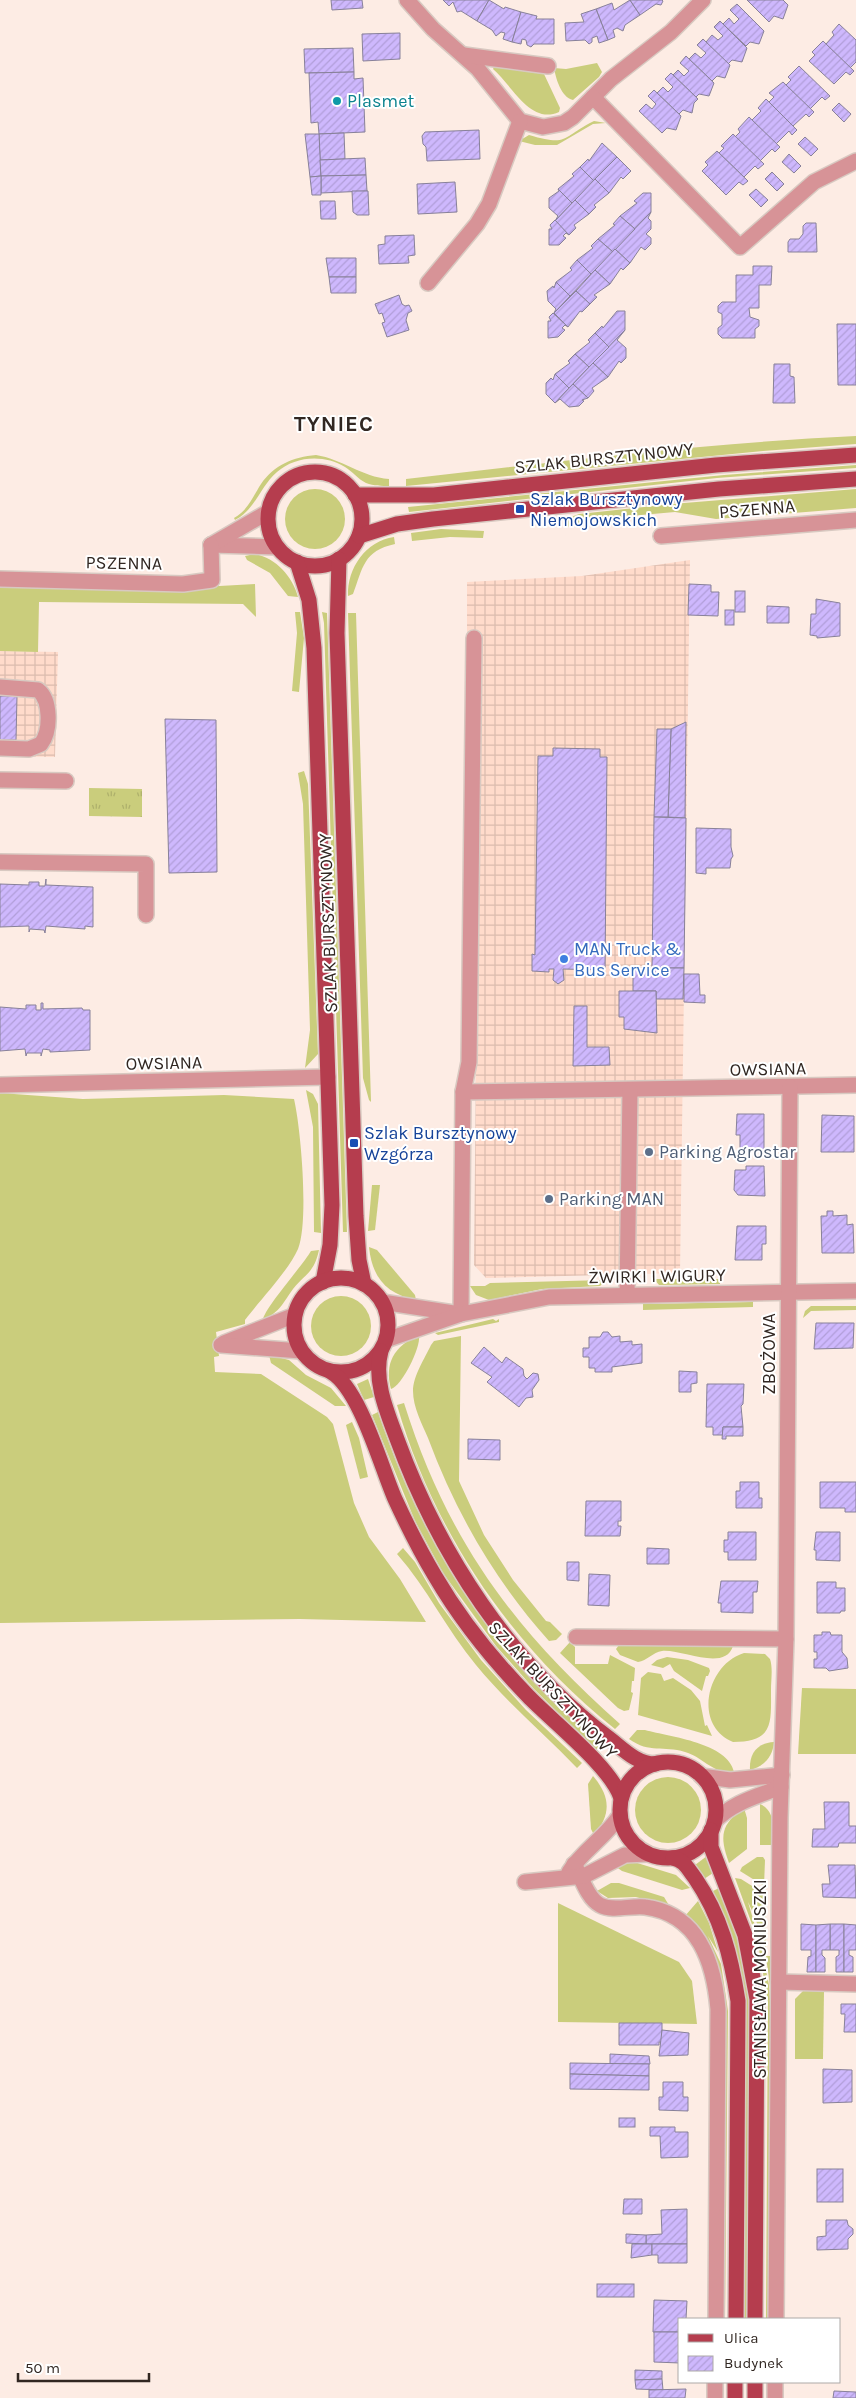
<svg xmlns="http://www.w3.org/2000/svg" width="856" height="2398" viewBox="0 0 856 2398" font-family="Karla,sans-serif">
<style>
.industrial{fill:url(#industrial-grid)}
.grass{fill:#cacd7c}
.park{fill:url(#park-tufts)}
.building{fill:url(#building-hatch);stroke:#888199}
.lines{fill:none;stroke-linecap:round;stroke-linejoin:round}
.minor-casing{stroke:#d8c9c1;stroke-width:18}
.major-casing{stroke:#d8c9c1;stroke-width:18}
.minor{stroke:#d79397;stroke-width:15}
.major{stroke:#b53d4e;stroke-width:15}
.culture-dot{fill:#0f9aa8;stroke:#fff;stroke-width:2}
.transit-dot{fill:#1a4fb4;stroke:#fff;stroke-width:2}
.shop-dot{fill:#3f7fe0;stroke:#fff;stroke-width:2}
.service-dot{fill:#5c6f8a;stroke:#fff;stroke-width:2}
.labels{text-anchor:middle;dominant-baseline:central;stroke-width:4;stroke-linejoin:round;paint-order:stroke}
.culture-label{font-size:18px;fill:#0d838f;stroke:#fff;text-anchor:start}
.street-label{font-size:18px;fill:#312722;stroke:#fff}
.transit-label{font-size:18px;fill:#164399;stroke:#fff;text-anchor:start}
.shop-label{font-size:18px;fill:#366cbe;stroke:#fff;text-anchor:start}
.service-label{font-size:18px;fill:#4e5e75;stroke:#fff;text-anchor:start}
.district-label{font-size:22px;font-weight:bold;letter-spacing:1px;fill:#312722;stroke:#fff}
</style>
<defs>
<pattern id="industrial-grid" width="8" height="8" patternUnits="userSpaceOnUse" patternTransform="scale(1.25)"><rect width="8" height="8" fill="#ffdbcb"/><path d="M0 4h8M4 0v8" fill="none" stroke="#dbbcae"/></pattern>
<pattern id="park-tufts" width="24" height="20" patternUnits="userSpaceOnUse" patternTransform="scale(1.25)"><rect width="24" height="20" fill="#cacd7c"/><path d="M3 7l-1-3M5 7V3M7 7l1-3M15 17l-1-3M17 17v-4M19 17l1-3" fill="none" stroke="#aeb06b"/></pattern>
<pattern id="building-hatch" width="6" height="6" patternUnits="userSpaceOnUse" patternTransform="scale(1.25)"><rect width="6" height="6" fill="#ceb8fd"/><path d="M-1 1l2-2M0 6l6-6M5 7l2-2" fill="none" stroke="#b19ed9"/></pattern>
</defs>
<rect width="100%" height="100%" fill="#fdece4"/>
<g class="industrial">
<path d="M690 560 680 1273 486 1278 474 1265 480 639 467 638V582L582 576Z"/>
<path d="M0 651 58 652 55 757 0 756Z"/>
</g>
<g class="grass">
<path d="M597 63 602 72 599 77 573 100C561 97 556 79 554 68L566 69Z"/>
<path d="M494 67 544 74 560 108 559 112C530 125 512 85 493 69Z"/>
<path d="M594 121 606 123 593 124 557 145H535L519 141 529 135C570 147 561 137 594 121Z"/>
<path d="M856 436V444L763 451 406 486V479C555 462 706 443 856 436Z"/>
<path d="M316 455C342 459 362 477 389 479V486C382 486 374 486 366 483 358 479 352 471 345 467 324 454 295 456 277 472 259 488 256 509 235 520L234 518C249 509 252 498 261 484 274 465 293 457 316 455Z"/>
<path d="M856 465V468L717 478 409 512 408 507 724 475Z"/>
<circle cx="315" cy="519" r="30"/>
<path d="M856 489V508L716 519 675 512 596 519 566 527 563 520 579 514 672 504Z"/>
<path d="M441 529 484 531 483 538 450 537 412 541 411 533Z"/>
<path d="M394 537 395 544C363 551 363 568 353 594L348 596C347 568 366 541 394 537Z"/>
<path d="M255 554C276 558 293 577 298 597L288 596 270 573 247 560 245 556Z"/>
<path d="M0 584 184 588 255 584 256 617 243 604 39 602 38 652 0 651Z"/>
<path d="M295 612H300L304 638 299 692 292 691 297 633Z"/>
<path d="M322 612 327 613 347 1232H343L324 623Z"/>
<path d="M348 613H356L371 1102 369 1100 363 1078Z"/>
<path d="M304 771 308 784 318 1054 305 1068 310 1030 303 804 298 773Z"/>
<path d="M306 1090 313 1094 318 1104 321 1233 314 1232 313 1127Z"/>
<path d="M0 1093 83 1099 224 1095 294 1099C301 1129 309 1222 298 1249 289 1270 260 1300 245 1320V1324L216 1332 219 1356 214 1357 215 1372 261 1374 327 1417 333 1424 354 1503 369 1537 400 1579 426 1622 300 1619 0 1623Z"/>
<path d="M372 1185H380L375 1230 368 1231Z"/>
<path d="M369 1247 377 1250 415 1295 416 1300C386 1294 372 1277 369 1247Z"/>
<path d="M319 1250C314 1273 306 1273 293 1289 282 1304 281 1311 263 1320 263 1310 303 1265 311 1251Z"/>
<path d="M654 1279H720V1284L659 1285Z"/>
<path d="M606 1280 600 1286 542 1289 489 1300 476 1295 470 1286H485L490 1283Z"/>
<circle cx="341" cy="1326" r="30"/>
<path d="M753 1302V1307L643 1310V1304Z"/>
<path d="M811 1306H856V1310L811 1311 803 1318 805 1311Z"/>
<path d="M493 1319 496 1321 499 1319V1322L438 1335 435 1333Z"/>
<path d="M419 1336C421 1347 402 1386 391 1389 384 1364 394 1345 419 1336Z"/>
<path d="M461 1336 459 1481 484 1535 513 1580 546 1621 550 1622 562 1634 556 1640 549 1641C495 1581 456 1513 428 1438 422 1424 413 1407 413 1391 413 1376 425 1358 431 1345L434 1341Z"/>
<path d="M269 1355 289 1360 306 1375 331 1388 346 1406H335L271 1363Z"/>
<path d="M368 1379 374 1397 364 1400 357 1384Z"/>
<path d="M404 1403C447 1540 514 1630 620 1724L615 1729C512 1647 434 1533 397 1405Z"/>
<path d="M378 1412C425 1550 489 1649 601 1744L596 1750 534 1689 496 1646 443 1573 415 1521 372 1415Z"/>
<path d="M352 1422 359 1438 368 1477 360 1479 346 1425Z"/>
<path d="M403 1548 415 1562 439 1603 481 1660 526 1710 582 1763 577 1768C544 1733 507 1703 476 1665 447 1630 427 1588 397 1554Z"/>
<path d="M570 1642 575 1647V1664H608L610 1655 635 1668 634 1681H632L631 1692 633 1693 629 1710 624 1711 618 1708 560 1653Z"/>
<path d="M619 1645H727L733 1646C725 1672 682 1649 662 1651 653 1652 647 1661 638 1662L620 1655 616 1649Z"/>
<path d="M744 1653 765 1654 770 1659C773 1668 771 1680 771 1690 771 1723 774 1742 733 1742 692 1725 707 1664 744 1653Z"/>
<path d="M667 1657 688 1660 709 1668 710 1671 708 1676H706L702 1691 674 1671 670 1664 663 1668 651 1665 657 1660Z"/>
<path d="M648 1672 661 1674 664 1681 673 1678 691 1690 700 1701 705 1726 707 1725 712 1736 638 1715 641 1678Z"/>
<path d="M802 1688 856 1689V1754H798Z"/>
<path d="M637 1730H645C671 1737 728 1743 734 1772 714 1775 703 1757 685 1752 663 1745 650 1754 629 1739Z"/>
<path d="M774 1742C773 1756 764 1767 750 1770 749 1754 757 1743 774 1742Z"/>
<path d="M593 1776C610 1796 612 1814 594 1835L591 1829 588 1784Z"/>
<circle cx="668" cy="1810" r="33"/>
<path d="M760 1804C777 1812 772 1829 772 1845H760Z"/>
<path d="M744 1808 747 1818V1849L729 1863C719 1836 721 1824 744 1808Z"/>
<path d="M707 1856 713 1873 704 1879 695 1865Z"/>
<path d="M757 1857H763L765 1860 764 1886 740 1871 742 1867Z"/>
<path d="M634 1862 676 1875 690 1888 682 1890 622 1871 615 1866Z"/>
<path d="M735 1878 741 1879 765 1894 766 1956H771V1990L775 1991 772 2013C770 1977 765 1935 748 1902L761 1946 769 1985 771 2019 769 2319H766L768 2002 757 1938Z"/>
<path d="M611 1883H619L664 1897 670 1907 636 1897 608 1898 597 1891Z"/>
<path d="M719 1888 737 1937 749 2000 747 2319H743L745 2000 733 1938 713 1891Z"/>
<path d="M698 1901 709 1923 718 1952 708 1936 721 1964 728 2011 725 2319H722L725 2005C721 1972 715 1936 685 1916Z"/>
<path d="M558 1903 679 1962 692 1981 697 2024 558 2022Z"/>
<path d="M804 1990 824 1991 823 2059H795V1999Z"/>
</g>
<path class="park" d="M89 788 142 789V817L89 816Z"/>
<g class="building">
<path d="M331 0H362L363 8 332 10Z"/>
<path d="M443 0H489L477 21 461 11 457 12 453 2 449 6Z"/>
<path d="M489 0 504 9 505 7 521 12 512 42 503 39 505 33 501 32 496 36 492 30 477 21Z"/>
<path d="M630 0 640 15 625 25 623 31 617 28 613 30 615 37 608 40 596 9 612 3 614 10Z"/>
<path d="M630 0H662L663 1 661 5 656 4 640 15Z"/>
<path d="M747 0H783L788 5 783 19 774 16 769 22Z"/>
<path d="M737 4 764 31 759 44 750 42 746 46 723 24 729 18 734 24 739 19 730 10Z"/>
<path d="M596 9 608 40 599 43 597 36 592 38V42L589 44 585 40 566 41 565 23 584 22 581 14Z"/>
<path d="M521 12 537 16 536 19H554V44H534L531 47 527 45 526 40 522 39 521 44 512 42Z"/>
<path d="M720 21 747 48 742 62 732 60 728 64 706 42 712 35 718 40 723 36 714 27Z"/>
<path d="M839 24 856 40V62L850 68 826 44 834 35 832 32Z"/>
<path d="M400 33V59L363 61 362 34Z"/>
<path d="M703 39 730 65 725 78 717 76 712 81 689 59 695 53 701 58 706 53 697 45Z"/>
<path d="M823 41 854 71 850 75 846 72 834 84 809 61 815 55 812 52Z"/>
<path d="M353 48 354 72 305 73 304 49Z"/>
<path d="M686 56 714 83 709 96 699 94 696 97 673 75 678 70 684 76 689 71 680 63Z"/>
<path d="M799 66 830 96 825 100 822 97 810 109 786 85 791 80 788 77Z"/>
<path d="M354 72V79L363 78 365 132 319 134 318 122 311 123 309 73Z"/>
<path d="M671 73 698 99 694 103 692 113 683 110 679 114 657 93 663 87 668 92 673 87 665 79Z"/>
<path d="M783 82 814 112 809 117 806 114 793 126 769 102 774 97 769 93Z"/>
<path d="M654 90 681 116 676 130 667 128 662 133 639 111 646 104 652 109 656 104 648 96Z"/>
<path d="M766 99 797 130 792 135 789 131 776 144 752 120 761 111 758 108Z"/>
<path d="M839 103 851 114 844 122 832 110Z"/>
<path d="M749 117 780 147 775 152 772 149 760 161 735 137 740 132 738 129Z"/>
<path d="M479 130 480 159 427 161 426 147 423 144 422 136 425 132Z"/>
<path d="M344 133 345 159 320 160 319 134Z"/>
<path d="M305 134H319L321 176 310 177Z"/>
<path d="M733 134 764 164 758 169 755 166 744 177 719 153 724 148 721 146Z"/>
<path d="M805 137 818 149 811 156 798 144Z"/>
<path d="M602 143 617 157 594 181 580 167 588 159 589 161Z"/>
<path d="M717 151 748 181 743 185 739 182 726 195 702 171 708 165 705 162Z"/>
<path d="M789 154 801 166 794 173 782 162Z"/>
<path d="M617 157 631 171 623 179 621 177 609 193 595 179Z"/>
<path d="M365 158 366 175 321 176 320 160Z"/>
<path d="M580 167 594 181 572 203 558 189 574 176 572 174Z"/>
<path d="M772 172 784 184 777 191 765 179Z"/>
<path d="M366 175 367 191 321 193V176Z"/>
<path d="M321 176V195H312L310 177Z"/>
<path d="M595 179 609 193 594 205 596 207 589 214 575 200Z"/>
<path d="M455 182 457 212 418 214 417 184Z"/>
<path d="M558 189 572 203 555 221 558 216 549 208V198L559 191Z"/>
<path d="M756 189 768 200 761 207 749 195Z"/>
<path d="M352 191H368L369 215H357L353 212Z"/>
<path d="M643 193H651V212L635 229 620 216 637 203 634 201Z"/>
<path d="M575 200 589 214 574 225 576 228 569 235 555 221Z"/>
<path d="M320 201H335L336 219H321Z"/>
<path d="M651 212 648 218 651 221V229L646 234 651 238V244L645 250 641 247 630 263 615 249Z"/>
<path d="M620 216 635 229 613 252 598 239 615 225 613 224Z"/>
<path d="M555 220 569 235 566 233 563 236 566 238 559 245H549V229H552L550 225Z"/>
<path d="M806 223H816L817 252H788V242L790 239H799L803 234V226Z"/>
<path d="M414 235 415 255 408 256 409 263 379 264 378 245 385 244V236Z"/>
<path d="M598 239 613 252 591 274 577 260 593 248 591 246Z"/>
<path d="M615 249 630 263 623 270 621 268 610 284 595 270Z"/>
<path d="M326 258H356V277H329Z"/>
<path d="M577 260 591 274 570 296 556 282 572 270 570 268Z"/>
<path d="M753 266H772L771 285H759V308H749L750 317 759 320V326L755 329V338H722L718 334V328L722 325V314L718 312V306L722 302H736V275H753Z"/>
<path d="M595 270 610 284 594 295 597 297 590 304 576 291Z"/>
<path d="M329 277H356V293H331Z"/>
<path d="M556 282 570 296 554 313 556 309 548 301 547 291 553 286 554 288Z"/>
<path d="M576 291 590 304 582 312 580 311 568 327 554 313Z"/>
<path d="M399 295 402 304 405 306 409 305 412 311 408 313 406 320 409 330 387 337 382 323 385 322 382 313 379 314 375 304Z"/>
<path d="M617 311H625V330L609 347 595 333 602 326 603 328Z"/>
<path d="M553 313 568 327 565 325 562 328 565 330 558 337 548 338V321H551L549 317Z"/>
<path d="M837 324H856V385H838Z"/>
<path d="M625 330 617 340 626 348V358L621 363 619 361 608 377 593 363Z"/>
<path d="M595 333 609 347 589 367 575 354 590 342 588 340Z"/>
<path d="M575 354 589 367 569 388 555 374 570 363 568 361Z"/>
<path d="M593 363 608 377 592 388 594 391 588 398 573 384Z"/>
<path d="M774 364H790V376L794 377 795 403H773Z"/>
<path d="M555 374 569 388 555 403 546 394V383L551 378 553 380Z"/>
<path d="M573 384 588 398 582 400 584 401 579 406 569 407 560 399 555 403Z"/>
<path d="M689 584 711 585V592H719L718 616 688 615Z"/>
<rect x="735" y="591" width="10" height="21"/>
<path d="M816 599 840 603V636L817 638V636L810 635 811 614H816Z"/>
<path d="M767 606 789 607V623H767Z"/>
<rect x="725" y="610" width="9" height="15"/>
<path d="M0 696H17L16 740H0Z"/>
<path d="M165 719 216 720 217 872 169 873Z"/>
<path d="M686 722 685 818 668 817 671 729Z"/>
<path d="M657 729H671L668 817H654Z"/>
<path d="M553 748 600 749V757H607L605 970 563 969 564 980 558 984 553 980 554 969H549V972L532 971V954L535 955 538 756H553Z"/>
<path d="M654 817 686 818 684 968H652Z"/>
<path d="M696 828 731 829V847L733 856 731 859 730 868H706V874L696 873Z"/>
<path d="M46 879V885L93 887V927L85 926V929L46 926 45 933 44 930 30 929 29 932V926L0 927V884L29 885V882H39V886H45Z"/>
<path d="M633 968H684L683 999H656V991H633Z"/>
<path d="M684 974H699L700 995H705V1003L684 1002Z"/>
<path d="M619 991H656L657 1033 624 1029V1017H619Z"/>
<path d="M41 1003H43V1009L82 1008 83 1010H90V1050L50 1052V1050L43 1049 41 1056V1053H27L26 1056 25 1049 0 1051V1007L26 1009V1005H36V1010H41Z"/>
<path d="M574 1006H587V1047H609L610 1065 573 1066Z"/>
<path d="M737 1114H764V1151L740 1152V1135H736Z"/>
<path d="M822 1115 854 1116V1152H821Z"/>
<path d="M746 1166H764L765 1196 738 1195 734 1190 735 1170H746Z"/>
<path d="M827 1211H833V1216L847 1215V1225L853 1224 854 1253H822L821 1216H827Z"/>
<path d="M737 1226H766V1244H762V1260H735Z"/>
<path d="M816 1323H854L853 1348 814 1349Z"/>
<path d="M603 1332H608L612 1337 620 1336V1342L632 1341V1345L642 1344V1363L612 1367V1372H595V1368H589V1357H583V1348H589V1337H600Z"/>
<path d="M484 1347 502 1363 506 1357 523 1369 524 1376 527 1379 533 1373 538 1374 539 1380 532 1390 533 1397 526 1398 519 1407 487 1382 492 1377 471 1363Z"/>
<path d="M679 1371 697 1372V1383L691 1384V1392H679Z"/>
<path d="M707 1384H744L743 1404 741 1406 743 1427H723V1435H713V1427H706Z"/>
<path d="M723 1427H743V1436H726V1439H722Z"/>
<path d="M468 1439 500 1440V1460L468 1459Z"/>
<path d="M740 1482H759V1498H762V1508H736V1491H740Z"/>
<path d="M820 1482H856V1512H845V1508H820Z"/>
<path d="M586 1501H621V1521H618V1526H621L620 1536H585Z"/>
<path d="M728 1532H756V1560H728V1552H724V1540H728Z"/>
<path d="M816 1532H840V1561L816 1560V1550H814Z"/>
<path d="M647 1548 669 1549V1564H647Z"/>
<path d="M567 1562H579V1581L567 1580Z"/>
<path d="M589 1574 610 1575 609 1606 588 1605Z"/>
<path d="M721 1581H758L757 1592H753V1613L721 1612V1603H718Z"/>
<path d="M817 1582H836V1588H845V1611H841L840 1613H817Z"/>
<path d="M822 1632H830L831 1635H842V1652L847 1658 848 1668 829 1671 826 1668H814V1659H817V1652H814V1635H822Z"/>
<path d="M824 1802H849V1826H856V1843H839L838 1847H812L813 1829H825Z"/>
<path d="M828 1865H855L856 1898 823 1897 822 1884H830Z"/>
<path d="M801 1924 816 1925V1972H807L808 1957 811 1956V1950H801Z"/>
<path d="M830 1924H844V1972H836V1957L839 1955V1950H830Z"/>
<path d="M830 1924V1950H822V1955L825 1958V1972H816V1925Z"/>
<path d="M844 1924 856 1925V1950H849V1955L853 1957V1972H844Z"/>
<path d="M841 2004H856V2032H844L845 2014H841Z"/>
<path d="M619 2023H662V2042H659V2045H619Z"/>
<path d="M662 2030 689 2033 688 2055 659 2056Z"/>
<path d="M610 2054 649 2056 650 2064H610Z"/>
<path d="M570 2063 649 2064V2076L570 2074Z"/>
<path d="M823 2069 852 2070V2102L823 2103Z"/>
<path d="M570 2074 649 2076V2090L570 2089Z"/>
<path d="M663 2082H683V2097H688V2111L659 2110V2097H663Z"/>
<rect x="619" y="2118" width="16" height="9"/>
<path d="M650 2127H675V2132H688V2157L661 2158 660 2136H650Z"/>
<rect x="817" y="2169" width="26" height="33"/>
<path d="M624 2199H642V2214H623Z"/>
<path d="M687 2209V2244H646V2235L662 2234 661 2210Z"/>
<path d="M826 2220H847L848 2225 853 2229V2234L848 2239V2249L817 2250V2237L826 2236Z"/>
<path d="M626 2234 646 2235V2244L626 2243Z"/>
<path d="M632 2244H652V2255L631 2258Z"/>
<path d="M652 2244H687V2263H658V2255H652Z"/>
<rect x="597" y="2284" width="37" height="13"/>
<path d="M654 2300 687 2301 686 2319H680V2332H653Z"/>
<path d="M654 2332H680V2363L654 2362Z"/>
<path d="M635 2370 662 2371V2379L635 2380Z"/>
<path d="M662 2379 663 2390 636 2389 635 2380Z"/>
<path d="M686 2389 685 2398H649V2390Z"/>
<path d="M834 2391 856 2392V2398H833Z"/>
</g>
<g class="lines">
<defs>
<g id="minor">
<path d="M407 0 433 29 478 69 520 121 543 127 564 123 573 117 611 79 671 32 703 0"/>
<path d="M464 55 548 66"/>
<path d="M593 97 740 247 814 182 856 161"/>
<path d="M428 283 477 224 489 204 520 121"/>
<path d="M661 536 856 520"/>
<path d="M211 545 277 547"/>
<path d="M211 545 268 512"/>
<path d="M0 579 183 584 212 580 211 545"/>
<path d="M0 687 38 690C51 700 51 731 41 744L29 749 0 748"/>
<path d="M0 780 66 781"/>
<path d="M0 862 146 864V915"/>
<path d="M0 1085 328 1077"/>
<path d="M463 1092 856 1085"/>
<path d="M627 1295 630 1090"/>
<path d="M382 1302 460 1314"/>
<path d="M461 1314 463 1092 469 1062 474 638"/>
<path d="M386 1340 461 1314 549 1297 856 1291"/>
<path d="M224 1343 295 1315"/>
<path d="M221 1345 301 1351"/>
<path d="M576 1637 786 1639"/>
<path d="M701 1776 730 1780 782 1775"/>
<path d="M714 1822C731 1803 758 1796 781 1787"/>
<path d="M574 1864C581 1876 587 1898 600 1905 612 1912 632 1905 645 1907 699 1914 714 1963 718 2009L716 2319"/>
<path d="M569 1872C583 1850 606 1837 620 1815"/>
<path d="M525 1882 584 1876 625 1855 648 1854"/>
<path d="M779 1982 856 1984"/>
<path d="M776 2319 780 1818 786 1639 790 1087"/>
<path d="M775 2382V2398"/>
<path d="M715 2398V2382"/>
</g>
<g id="major">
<circle cx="315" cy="519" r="47"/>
<path d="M355 495H434L716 465 856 455"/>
<path d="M359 536 397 524 433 519 719 489 856 479"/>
<path d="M339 559 337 633 356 1216 359 1260 364 1284"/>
<path d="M297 562 309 600 314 648 332 1205 330 1245 323 1282"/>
<circle cx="341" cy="1325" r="47"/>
<path d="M381 1351C373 1380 387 1412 397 1439 439 1554 510 1664 610 1739 623 1749 637 1764 655 1764"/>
<path d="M331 1372C360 1389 381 1467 395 1499 407 1525 420 1551 435 1576 460 1619 493 1660 528 1696 552 1721 611 1767 621 1798"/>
<circle cx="668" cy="1810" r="48"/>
<path d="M711 1830V1847L745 1935 757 1999 755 2319"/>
<path d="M673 1858C684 1860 688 1869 695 1878 721 1916 731 1956 738 2001L736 2319"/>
<path d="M735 2398V2382"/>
<path d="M755 2398V2382"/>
</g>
</defs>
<use href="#minor" class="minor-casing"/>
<use href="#major" class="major-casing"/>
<use href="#minor" class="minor"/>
<use href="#major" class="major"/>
</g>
<circle class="culture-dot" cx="337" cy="101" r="5"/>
<g class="transit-dot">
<rect x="515" y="504" width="10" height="10" rx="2.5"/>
<rect x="349" y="1138" width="10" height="10" rx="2.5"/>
</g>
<circle class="shop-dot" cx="564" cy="959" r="5"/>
<g class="service-dot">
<circle cx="649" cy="1152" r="5"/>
<circle cx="549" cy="1199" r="5"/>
</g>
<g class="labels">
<g class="culture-label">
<text x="347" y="101">Plasmet</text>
</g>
<g class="street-label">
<text transform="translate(604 458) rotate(-6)">SZLAK BURSZTYNOWY</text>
<text transform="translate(757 509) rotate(-5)">PSZENNA</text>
<text transform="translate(124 563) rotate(1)">PSZENNA</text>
<text transform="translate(328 923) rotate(-92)">SZLAK BURSZTYNOWY</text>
<text transform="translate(164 1063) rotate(-1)">OWSIANA</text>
<text transform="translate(768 1069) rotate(-1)">OWSIANA</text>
<text transform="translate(657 1276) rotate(-1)">ŻWIRKI I WIGURY</text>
<text transform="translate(769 1354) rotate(-90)">ZBOŻOWA</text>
<text transform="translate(553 1690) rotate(47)">SZLAK BURSZTYNOWY</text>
<text transform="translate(760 1979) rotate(-90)">STANISŁAWA MONIUSZKI</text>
</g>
<g class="transit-label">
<text x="530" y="499">Szlak Bursztynowy<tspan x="530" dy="21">Niemojowskich</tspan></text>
<text x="364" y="1133">Szlak Bursztynowy<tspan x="364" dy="21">Wzgórza</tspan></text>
</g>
<g class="shop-label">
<text x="574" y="949">MAN Truck &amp;<tspan x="574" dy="21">Bus Service</tspan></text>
</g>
<g class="service-label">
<text x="659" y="1152">Parking Agrostar</text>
<text x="559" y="1199">Parking MAN</text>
</g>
<g class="district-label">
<text x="334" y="424">TYNIEC</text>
</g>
</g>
<rect x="678" y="2318" width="162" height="65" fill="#ffffff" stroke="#ada9a7"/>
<rect x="688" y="2334" width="25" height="8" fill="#b53d4e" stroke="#ada9a7"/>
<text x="724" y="2343" font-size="15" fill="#312722">Ulica</text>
<rect x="688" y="2356" width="25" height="15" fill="url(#building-hatch)" stroke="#ada9a7"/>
<text x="724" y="2368" font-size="15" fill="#312722">Budynek</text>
<path d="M18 2373v8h131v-8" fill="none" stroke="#312722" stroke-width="2.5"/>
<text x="25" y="2373" font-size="15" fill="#312722" stroke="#ffffff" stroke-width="4" paint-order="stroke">50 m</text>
</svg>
